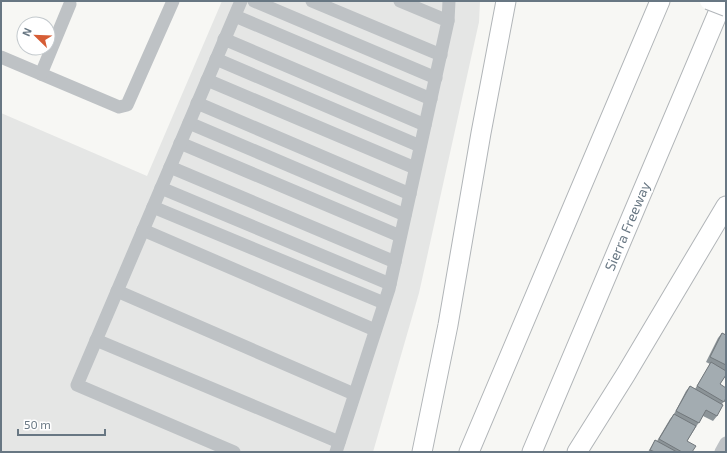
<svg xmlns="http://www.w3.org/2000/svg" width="727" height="453" viewBox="0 0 727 453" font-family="'Exo 2',sans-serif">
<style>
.built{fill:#e5e6e5}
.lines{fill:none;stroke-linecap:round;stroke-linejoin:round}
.highway-casing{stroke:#b1b5b8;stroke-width:21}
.minor{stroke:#bec2c5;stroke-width:13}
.highway{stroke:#fff;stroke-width:19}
.major-bridge-casing{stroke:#b2b6ba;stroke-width:18;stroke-linecap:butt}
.major-bridge{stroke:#fff;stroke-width:16}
.wall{fill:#8c9498}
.building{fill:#a3acb1;stroke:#72787c}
.labels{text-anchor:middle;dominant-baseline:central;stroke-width:4;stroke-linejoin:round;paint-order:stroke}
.street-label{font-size:14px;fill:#687783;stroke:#fff}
</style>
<rect width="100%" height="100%" fill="#f7f7f4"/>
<path class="built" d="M222 1H480L479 22 419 293 373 452H1V113L147 176Z"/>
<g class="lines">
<defs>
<g id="highway">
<path d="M422 452 448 325 481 133 506 1"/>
<path d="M469 452 660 1"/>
<path d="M532 452 723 1"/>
<path d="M577 452 626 374 726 206"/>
</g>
</defs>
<use href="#highway" class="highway-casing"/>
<g class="minor">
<path d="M254 1 436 78"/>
<path d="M312 1 441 55"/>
<path d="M235 16 431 99"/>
<path d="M448 21 449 1"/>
<path d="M224 39 425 125"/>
<path d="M1 57 119 107 127 105 173 1"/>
<path d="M216 59 420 146"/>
<path d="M41 74 70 4"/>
<path d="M207 80 415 168"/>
<path d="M197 103 410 194"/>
<path d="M189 123 405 215"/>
<path d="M180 143 400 236"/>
<path d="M170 167 395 262"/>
<path d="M161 188 390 284"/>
<path d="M153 207 384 303"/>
<path d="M143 230 375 330"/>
<path d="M117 291 354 394"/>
<path d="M96 340 339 442"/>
<path d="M234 452 77 385 241 1"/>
<path d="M336 452 389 289 448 21 400 1"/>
<path d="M721 452 726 443"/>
</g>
<use href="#highway" class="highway"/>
<defs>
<path id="major-bridge" d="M708 1 726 8"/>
</defs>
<use href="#major-bridge" class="major-bridge-casing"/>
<use href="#major-bridge" class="major-bridge"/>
</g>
<path class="wall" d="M722 333 726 335V375L720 384 726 398 722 404 717 416 713 421 703 416 687 441 692 452H648L655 440 657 441 670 419 674 414 686 391 690 386 695 389 710 364 706 362 718 338Z"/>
<g class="building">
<path d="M722 333 726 335V365L710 357Z"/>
<path d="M711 362 726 371V375L720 384 726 388V398L724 402 697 386Z"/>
<path d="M690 386 723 405 717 416 706 410 699 423 676 411Z"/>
<path d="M674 414 696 426 687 441 696 446 692 452H682L659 439Z"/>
<path d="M655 440 677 452H655L650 450Z"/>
</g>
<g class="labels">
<g class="street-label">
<text transform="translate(627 226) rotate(-67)">Sierra Freeway</text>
</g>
</g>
<rect width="727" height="453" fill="none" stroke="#687783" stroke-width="4"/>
<g transform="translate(36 36) rotate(293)"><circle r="19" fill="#ffffff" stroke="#c3c9cd"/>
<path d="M0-3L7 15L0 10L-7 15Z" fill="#d65d35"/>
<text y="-6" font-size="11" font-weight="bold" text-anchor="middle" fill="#687783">N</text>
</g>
<path d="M18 429v6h87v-6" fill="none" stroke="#687783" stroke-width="2"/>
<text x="24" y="429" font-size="12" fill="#687783" stroke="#ffffff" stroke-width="3" paint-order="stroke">50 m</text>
</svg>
